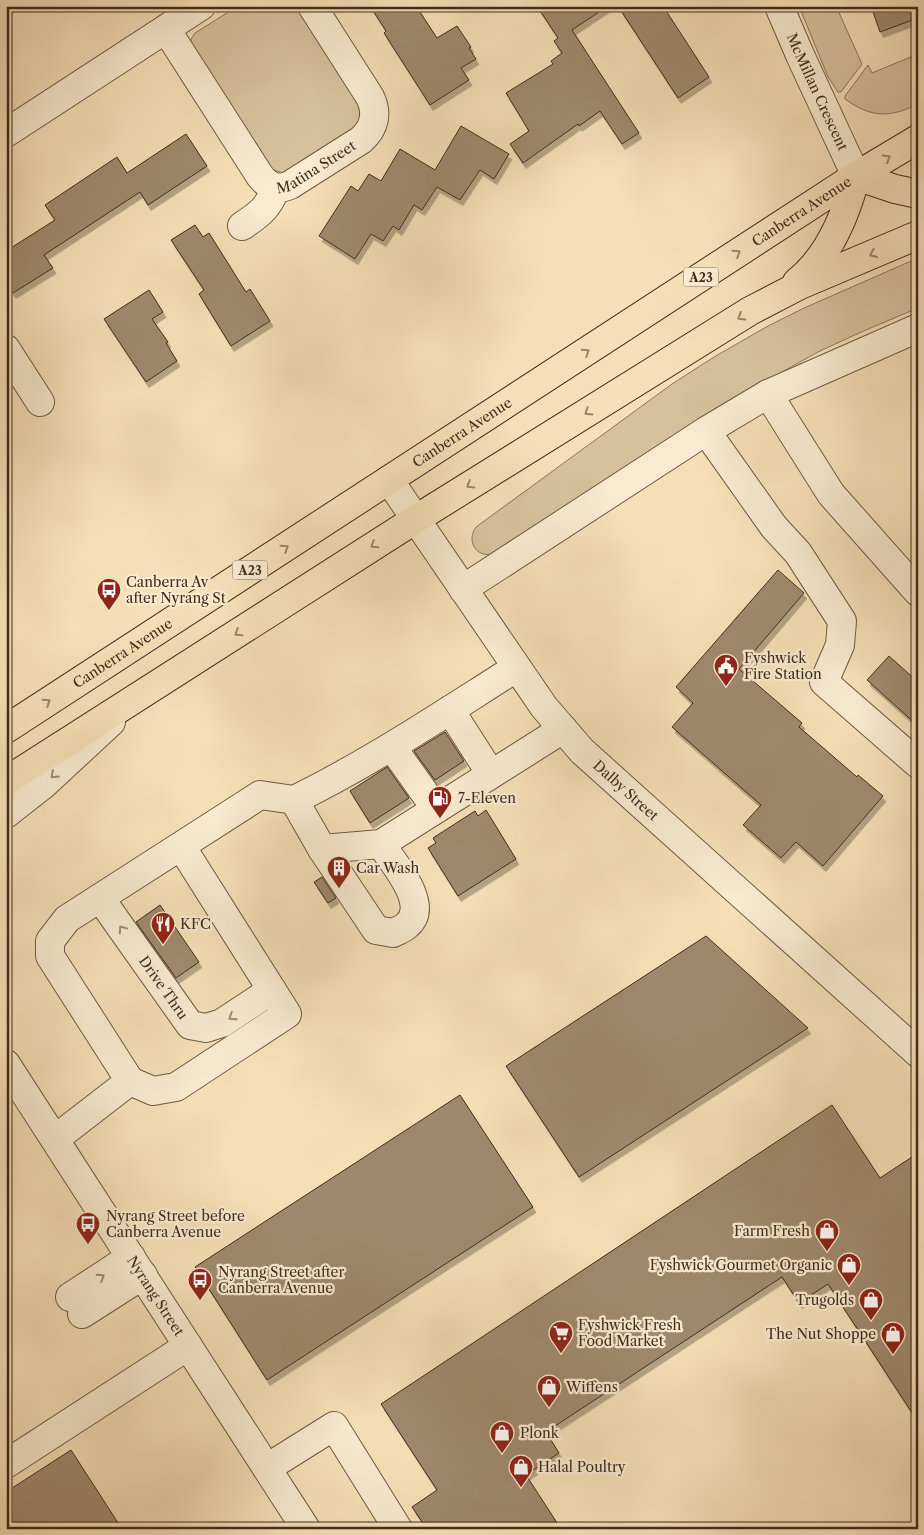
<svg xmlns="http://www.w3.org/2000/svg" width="924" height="1535" viewBox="0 0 924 1535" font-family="'Libre Caslon Text',serif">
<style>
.grass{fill:#d7c19d;stroke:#8c765e}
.building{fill:#9f896e;stroke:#412c1f;filter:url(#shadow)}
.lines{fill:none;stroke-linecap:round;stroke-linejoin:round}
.minor-casing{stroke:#6e5945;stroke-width:30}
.highway-casing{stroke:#412c1f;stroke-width:30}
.minor{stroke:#f9ead0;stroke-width:28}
.highway{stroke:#f6dfb7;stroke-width:28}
.oneway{stroke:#9c866b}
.oneway2{stroke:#9d8b78}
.labels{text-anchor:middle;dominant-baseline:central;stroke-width:4.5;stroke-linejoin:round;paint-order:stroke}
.shield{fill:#f9ead0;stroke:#786554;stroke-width:1}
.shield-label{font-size:12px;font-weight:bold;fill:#412c1f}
.street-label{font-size:14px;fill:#412c1f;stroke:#f9ead0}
.poi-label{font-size:14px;fill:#412c1f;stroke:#f9ead0;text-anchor:start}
</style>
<defs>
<filter id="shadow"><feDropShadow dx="3" dy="5.5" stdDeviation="0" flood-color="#0004"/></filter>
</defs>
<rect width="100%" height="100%" fill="#f6dfb7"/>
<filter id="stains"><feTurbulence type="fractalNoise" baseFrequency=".004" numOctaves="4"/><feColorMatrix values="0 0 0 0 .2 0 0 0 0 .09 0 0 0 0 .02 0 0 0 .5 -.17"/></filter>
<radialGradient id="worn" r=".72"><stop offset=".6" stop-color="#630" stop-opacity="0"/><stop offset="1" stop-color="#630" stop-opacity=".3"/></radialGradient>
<g class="grass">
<path d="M238 6H300L363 104 362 125 284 173 273 170 267 166 190 44 191 39 195 33Z"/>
<path d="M799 6H836L862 64 841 92H838L828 77Z"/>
<path d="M918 54V104C890 118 871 118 845 99V96L868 65 872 73Z"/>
<path d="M918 258V308L859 333 818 352 737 397 493 554C476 558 466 541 476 527L672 384 714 357 768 326 804 308Z"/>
</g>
<g class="building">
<path d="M370 6H416L437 38 457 26 471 47 469 48 476 59 461 68 469 80 430 105 384 33 386 31Z"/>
<path d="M537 6H608L572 30 639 133 622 144 600 111 579 126 578 124 523 163 510 144 529 131 506 93 553 64 551 61 562 53 554 41 558 38Z"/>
<path d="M618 6H663L709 77 678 98Z"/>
<path d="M871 6H918V18L880 32Z"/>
<path d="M461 126 509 154 494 179 480 170 460 200 437 187 422 210 414 205 399 230 393 226 383 241 371 234 355 259 319 236 351 186 358 191 369 174 381 181 400 149 435 170Z"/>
<path d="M186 134 207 166 148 205 140 192 44 255 53 268 13 293 6 282V251L55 220 45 205 117 157 127 173Z"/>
<path d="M195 225 203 237 209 233 246 292 250 289 270 321 231 346 199 294 204 290 171 240Z"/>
<path d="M149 290 163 312 152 319 168 342 166 343 177 361 146 382 104 319Z"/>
<path d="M778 570 804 593 739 669 802 723 799 727 857 777 858 775 883 796 823 866 796 842 781 858 743 825 761 805 672 727 693 703 676 687Z"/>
<path d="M889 656 918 682V726L867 680Z"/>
<path d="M445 732 464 761 435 780 414 751Z"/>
<path d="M387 767 409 798 370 823 350 791Z"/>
<path d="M486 810 516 859 458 896 428 848 436 843 433 838 475 811 478 816Z"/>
<path d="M322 877 336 898 328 903 314 882Z"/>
<path d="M160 905 199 962 176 978 136 922Z"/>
<path d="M706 936 808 1028 579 1177 506 1066Z"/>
<path d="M460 1095 533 1207 267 1380 195 1267Z"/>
<path d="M832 1105 880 1178 918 1153V1422L828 1284 799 1303 782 1277 546 1432 559 1453 526 1475 561 1529H427L412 1507 437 1490 381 1404Z"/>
<path d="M71 1450 122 1529H6V1492Z"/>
</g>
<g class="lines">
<defs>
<g id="minor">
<path id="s1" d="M779 6 800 55 856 176"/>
<path id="s2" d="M166 29 260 176C268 186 277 191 290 185L361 140C375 128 378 113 370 97L312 6"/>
<path d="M6 133 201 6"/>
<path d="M242 226C260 214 268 208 276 188"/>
<path d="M6 349 40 402"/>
<path d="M768 394 831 494 918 592"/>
<path d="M706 431 774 527 798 553 842 621 840 645 824 682 918 764"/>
<path id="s3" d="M389 480 544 707 582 751 918 1053"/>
<path d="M463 589 706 431 768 394 918 328"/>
<path d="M450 710 491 774"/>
<path d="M392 747 436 809"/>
<path d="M294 800C372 762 443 714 516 668"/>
<path d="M6 814 43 785 111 722"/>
<path d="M181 846 287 1014 176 1087 153 1091 130 1081 50 956V941L67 919 260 795 294 800 322 849 376 930 393 933C397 931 403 929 407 925 431 905 393 863 381 844"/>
<path d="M322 849 381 844 563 729"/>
<path id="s4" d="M100 898 190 1025 206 1028 222 1023 272 990"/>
<path id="s5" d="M6 1064 306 1529"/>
<path d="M55 1139 130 1081"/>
<path d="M70 1297 131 1257"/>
<path d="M82 1314 143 1275"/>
<path d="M6 1464 188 1346"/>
<path d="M267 1468 334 1426 398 1529"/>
</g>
<g id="highway">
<path d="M856 176 895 189 918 194"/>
<path d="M797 282C829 257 846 214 856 176"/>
<path id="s6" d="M6 729 856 176 918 139"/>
<path d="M6 781 416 519 750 311 800 285 918 235"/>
</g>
</defs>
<use href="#minor" class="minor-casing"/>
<use href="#highway" class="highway-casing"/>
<use href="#minor" class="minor"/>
<use href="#highway" class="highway"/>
</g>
<defs><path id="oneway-chevron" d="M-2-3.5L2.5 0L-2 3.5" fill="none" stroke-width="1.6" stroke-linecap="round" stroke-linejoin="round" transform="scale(1.25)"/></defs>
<g class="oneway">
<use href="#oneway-chevron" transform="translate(887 158) rotate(-31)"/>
<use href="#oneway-chevron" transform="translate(737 253) rotate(-33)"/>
<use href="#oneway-chevron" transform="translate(873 254) rotate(157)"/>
<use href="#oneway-chevron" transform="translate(741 317) rotate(148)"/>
<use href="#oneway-chevron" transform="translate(586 352) rotate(-33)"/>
<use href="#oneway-chevron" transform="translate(588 412) rotate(148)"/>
<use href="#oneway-chevron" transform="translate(470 485) rotate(148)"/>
<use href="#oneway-chevron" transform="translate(374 545) rotate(147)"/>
<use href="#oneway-chevron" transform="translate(285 548) rotate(-33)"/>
<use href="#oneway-chevron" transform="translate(238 633) rotate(147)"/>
<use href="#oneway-chevron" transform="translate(47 702) rotate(-33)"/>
</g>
<g class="oneway2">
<use href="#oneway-chevron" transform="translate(54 775) rotate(137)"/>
<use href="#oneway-chevron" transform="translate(122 929) rotate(-125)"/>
<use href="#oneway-chevron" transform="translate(232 1017) rotate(147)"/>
<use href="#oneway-chevron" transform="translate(101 1277) rotate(-33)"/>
</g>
<defs>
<symbol id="bus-pin" viewBox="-11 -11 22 30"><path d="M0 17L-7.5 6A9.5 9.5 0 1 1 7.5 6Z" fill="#8f2418" stroke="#f9ead0"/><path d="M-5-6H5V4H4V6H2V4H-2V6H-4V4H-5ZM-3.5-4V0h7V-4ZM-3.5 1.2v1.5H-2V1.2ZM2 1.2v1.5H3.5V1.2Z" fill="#fff"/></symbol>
<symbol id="civic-pin" viewBox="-11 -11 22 30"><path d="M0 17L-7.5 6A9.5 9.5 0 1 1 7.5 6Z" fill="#8f2418" stroke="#f9ead0"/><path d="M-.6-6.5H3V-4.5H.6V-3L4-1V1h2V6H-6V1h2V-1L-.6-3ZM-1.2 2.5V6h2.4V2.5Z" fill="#fff"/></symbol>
<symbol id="fuel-pin" viewBox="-11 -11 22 30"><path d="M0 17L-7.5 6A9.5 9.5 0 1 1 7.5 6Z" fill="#8f2418" stroke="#f9ead0"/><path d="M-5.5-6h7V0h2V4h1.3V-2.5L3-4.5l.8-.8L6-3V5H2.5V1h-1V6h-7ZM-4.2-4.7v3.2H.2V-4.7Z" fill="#fff"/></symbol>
<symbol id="building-pin" viewBox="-11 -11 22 30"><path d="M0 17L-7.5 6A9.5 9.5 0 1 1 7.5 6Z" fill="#8f2418" stroke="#f9ead0"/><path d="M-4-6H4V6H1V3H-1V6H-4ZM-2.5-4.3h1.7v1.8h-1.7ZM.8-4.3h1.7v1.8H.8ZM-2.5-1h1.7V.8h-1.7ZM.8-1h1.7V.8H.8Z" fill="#fff"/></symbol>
<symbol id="restaurant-pin" viewBox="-11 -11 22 30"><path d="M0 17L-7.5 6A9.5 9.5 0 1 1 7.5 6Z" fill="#8f2418" stroke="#f9ead0"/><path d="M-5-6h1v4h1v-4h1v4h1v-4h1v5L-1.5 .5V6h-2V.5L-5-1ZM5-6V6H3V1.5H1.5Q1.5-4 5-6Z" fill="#fff"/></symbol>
<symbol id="shop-pin" viewBox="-11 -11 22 30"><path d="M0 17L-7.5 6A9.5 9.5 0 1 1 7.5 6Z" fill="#8f2418" stroke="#f9ead0"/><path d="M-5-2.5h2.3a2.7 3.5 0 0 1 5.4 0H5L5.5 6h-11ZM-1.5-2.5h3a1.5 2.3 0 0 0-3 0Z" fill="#fff"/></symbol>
<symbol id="supermarket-pin" viewBox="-11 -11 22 30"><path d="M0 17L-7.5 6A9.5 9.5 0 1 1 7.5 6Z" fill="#8f2418" stroke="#f9ead0"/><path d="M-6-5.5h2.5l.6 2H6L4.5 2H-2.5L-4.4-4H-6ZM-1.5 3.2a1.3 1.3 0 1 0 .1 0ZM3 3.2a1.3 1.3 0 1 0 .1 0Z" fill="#fff"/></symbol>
</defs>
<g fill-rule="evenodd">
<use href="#bus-pin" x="95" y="576" width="28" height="38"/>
<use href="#civic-pin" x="712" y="652" width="28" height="38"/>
<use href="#fuel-pin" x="426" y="784" width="28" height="38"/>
<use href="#building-pin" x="325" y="854" width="28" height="38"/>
<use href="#restaurant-pin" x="149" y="910" width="28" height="38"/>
<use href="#bus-pin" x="74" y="1210" width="28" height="38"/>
<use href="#shop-pin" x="813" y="1217" width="28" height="38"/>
<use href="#shop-pin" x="835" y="1251" width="28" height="38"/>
<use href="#bus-pin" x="186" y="1266" width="28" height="38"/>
<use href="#shop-pin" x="857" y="1286" width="28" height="38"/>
<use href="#supermarket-pin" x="547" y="1319" width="28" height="38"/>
<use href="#shop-pin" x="879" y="1320" width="28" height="38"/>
<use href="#shop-pin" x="535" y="1373" width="28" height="38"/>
<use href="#shop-pin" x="488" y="1419" width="28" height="38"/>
<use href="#shop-pin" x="507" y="1453" width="28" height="38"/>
</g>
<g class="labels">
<g class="shield">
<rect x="683.5" y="267.5" width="35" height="19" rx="4"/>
<rect x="232.5" y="560.5" width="35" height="19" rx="4"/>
</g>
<g class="shield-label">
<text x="701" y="277">A23</text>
<text x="250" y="570">A23</text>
</g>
<g class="street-label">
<text stroke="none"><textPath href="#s1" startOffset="94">McMillan Crescent</textPath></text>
<text stroke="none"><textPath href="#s2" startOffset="240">Matina Street</textPath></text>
<text stroke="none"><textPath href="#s6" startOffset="949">Canberra Avenue</textPath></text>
<text stroke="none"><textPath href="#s6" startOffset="544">Canberra Avenue</textPath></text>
<text stroke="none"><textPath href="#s6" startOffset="139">Canberra Avenue</textPath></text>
<text stroke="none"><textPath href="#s3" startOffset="392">Dalby Street</textPath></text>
<text stroke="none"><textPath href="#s4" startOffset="110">Drive Thru</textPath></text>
<text stroke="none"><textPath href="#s5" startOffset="276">Nyrang Street</textPath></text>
</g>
<g class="poi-label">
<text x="126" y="582">Canberra Av<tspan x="126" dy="16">after Nyrang St</tspan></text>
<text x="744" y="658">Fyshwick<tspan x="744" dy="16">Fire Station</tspan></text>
<text x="458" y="798">7-Eleven</text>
<text x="356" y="868">Car Wash</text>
<text x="180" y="924">KFC</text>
<text x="106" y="1216">Nyrang Street before<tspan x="106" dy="16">Canberra Avenue</tspan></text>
<text x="810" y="1231" text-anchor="end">Farm Fresh</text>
<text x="832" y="1265" text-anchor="end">Fyshwick Gourmet Organic</text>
<text x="218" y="1272">Nyrang Street after<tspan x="218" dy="16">Canberra Avenue</tspan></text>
<text x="854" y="1300" text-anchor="end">Trugolds</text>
<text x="578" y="1325">Fyshwick Fresh<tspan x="578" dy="16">Food Market</tspan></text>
<text x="876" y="1334" text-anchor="end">The Nut Shoppe</text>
<text x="566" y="1387">Wiffens</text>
<text x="520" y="1433">Plonk</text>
<text x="538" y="1467">Halal Poultry</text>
</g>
</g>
<rect width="924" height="1535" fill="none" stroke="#f6dfb7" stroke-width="25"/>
<rect x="8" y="8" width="909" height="1520" fill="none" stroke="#412c1f" stroke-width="2.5"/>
<rect x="12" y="12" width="899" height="1510" fill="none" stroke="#412c1f"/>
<rect width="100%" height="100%" filter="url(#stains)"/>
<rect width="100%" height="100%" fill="url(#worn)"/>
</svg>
